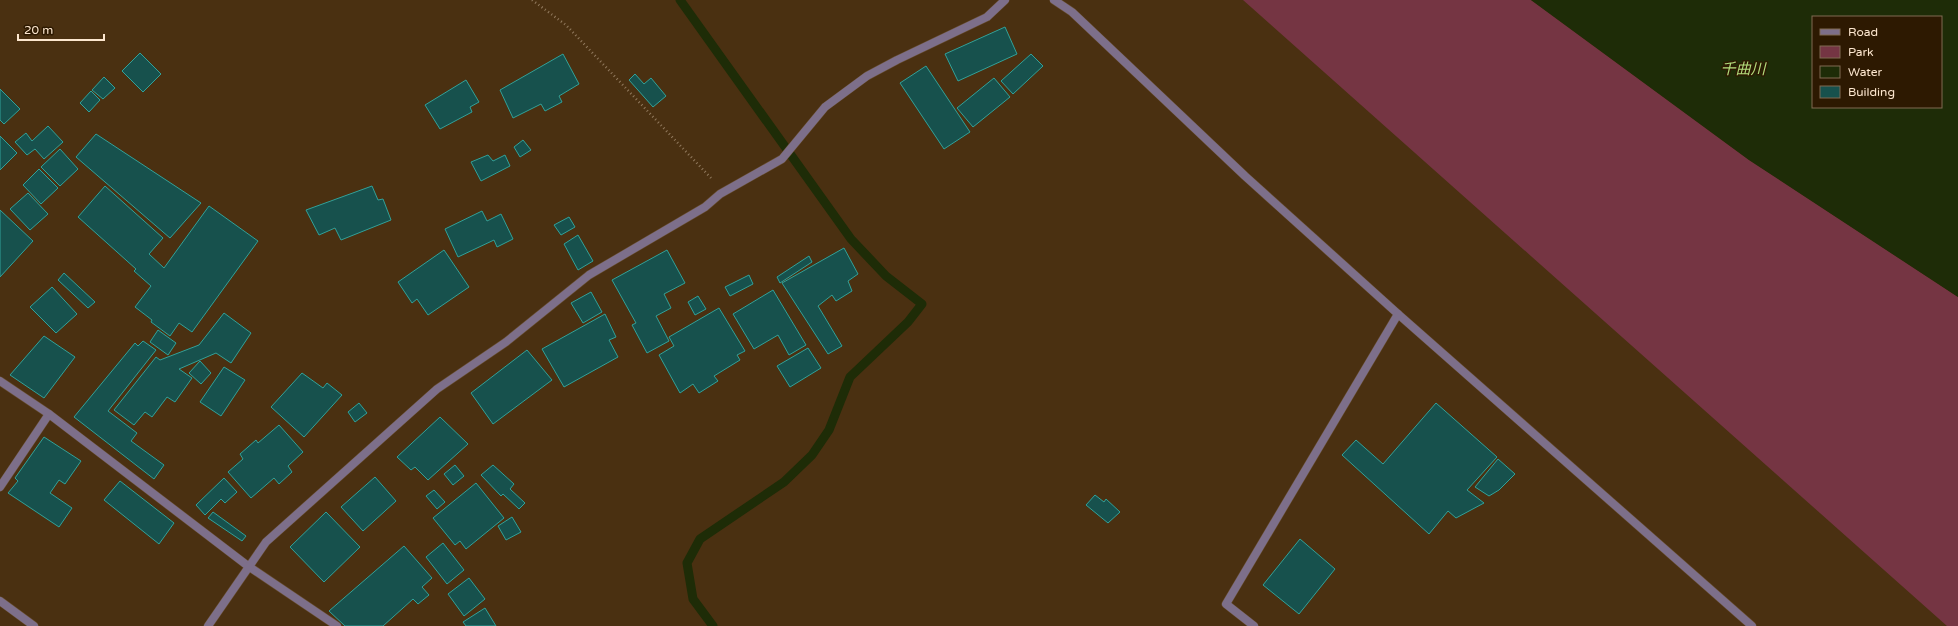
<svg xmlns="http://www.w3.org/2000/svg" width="1958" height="626" viewBox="0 0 1958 626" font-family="'Varela Round','Noto Sans JP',sans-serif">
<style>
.green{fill:#753543}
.water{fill:#1e2c07;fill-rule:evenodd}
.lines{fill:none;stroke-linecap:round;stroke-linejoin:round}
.stream{stroke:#1e2c07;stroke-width:9}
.building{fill:#17514d;stroke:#31a199}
.service-casing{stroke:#674d2f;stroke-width:9}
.minor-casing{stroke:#674d2f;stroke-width:9}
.path{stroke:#927a5e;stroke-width:2.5;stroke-dasharray:1 3;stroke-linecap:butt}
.service{stroke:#7d6f8a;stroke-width:8}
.minor{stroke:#7d6f8a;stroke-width:8}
.labels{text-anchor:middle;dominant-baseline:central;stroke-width:3;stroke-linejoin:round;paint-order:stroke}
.water-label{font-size:15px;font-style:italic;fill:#b2dd7c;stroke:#2d1901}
</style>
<rect width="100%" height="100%" fill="#4a3011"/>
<path class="green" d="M1243 0H1531L1749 160 1958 297V626H1947Z"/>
<path class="water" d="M1531 0H1958V297L1749 160ZM1813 17H1941V107H1813Z"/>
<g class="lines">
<path class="stream" d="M680 0 851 239 886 276 922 304 908 322 850 377 829 430 812 455 784 482 700 539 687 563 693 599 713 626"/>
</g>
<g class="building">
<path d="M1005 27 1017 54 958 81 945 54Z"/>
<path d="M140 53 161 74 143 92 122 71Z"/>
<path d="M563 54 579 84 559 96 562 102 545 111 541 104 513 118 500 90Z"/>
<path d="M1031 54 1043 66 1013 94 1001 81Z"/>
<path d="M926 66 970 132 944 149 900 83Z"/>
<path d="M635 74 644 84 651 78 666 96 653 107 629 80Z"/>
<path d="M104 77 115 88 103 99 92 90Z"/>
<path d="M994 78 1010 97 973 127 957 108Z"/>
<path d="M466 80 479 102 470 107 472 112 440 129 425 105Z"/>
<path d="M0 89 20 109 4 124 0 120Z"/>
<path d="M91 91 100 100 89 112 80 103Z"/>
<path d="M48 126 63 142 44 159 35 149 27 155 15 142 26 133 32 141Z"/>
<path d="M96 134 201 203 170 238 76 157Z"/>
<path d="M0 136 17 153 0 170Z"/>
<path d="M523 140 531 150 520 157 514 147Z"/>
<path d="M60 149 78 169 60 186 41 167Z"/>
<path d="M488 155 493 161 505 155 510 166 481 181 471 162Z"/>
<path d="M39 169 58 188 41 204 23 185Z"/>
<path d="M105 186 163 238 149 254 164 268 209 206 258 241 192 332 179 323 170 336 151 322 152 320 135 307 151 286 134 271 136 269 78 217Z"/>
<path d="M372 186 378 200 383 199 391 220 341 240 335 228 319 235 306 210Z"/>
<path d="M28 193 48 214 30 230 10 209Z"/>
<path d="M0 210 33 241 0 277Z"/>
<path d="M482 211 487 221 501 214 513 239 497 247 494 240 458 257 445 229Z"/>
<path d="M569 217 575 227 561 235 554 225Z"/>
<path d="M578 235 593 261 578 270 564 244Z"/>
<path d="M844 248 858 274 848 281 852 291 836 301 832 295 818 306 842 346 828 354 782 283Z"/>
<path d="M444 250 469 287 428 315 417 299 412 303 398 282Z"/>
<path d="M667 250 685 283 664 294 671 308 656 316 669 341 647 353 632 325 636 323 612 280Z"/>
<path d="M809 256 812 262 780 283 777 277Z"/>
<path d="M64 273 95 302 88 308 58 280Z"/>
<path d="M749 275 753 284 730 296 725 287Z"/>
<path d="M52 287 77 314 56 333 30 307Z"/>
<path d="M773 290 806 345 789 355 778 335 754 349 733 314Z"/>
<path d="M591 292 602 312 583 323 571 303Z"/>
<path d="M698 296 706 309 695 315 688 302Z"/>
<path d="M719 308 745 351 737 355 740 360 714 376 718 381 699 393 693 384 680 393 659 355 674 346 669 337Z"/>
<path d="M224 313 251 333 231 363 216 353 179 369 192 378 175 402 167 397 152 417 145 412 134 425 114 410 156 357 160 360 199 345Z"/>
<path d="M605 314 616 337 609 340 618 357 564 387 542 349Z"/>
<path d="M158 330 176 343 168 355 150 342Z"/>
<path d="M44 336 75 357 44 398 10 375Z"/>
<path d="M143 341 156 350 108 411 137 433 131 441 164 465 154 479 74 417 135 343 138 346Z"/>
<path d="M808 348 821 368 790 387 777 366Z"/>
<path d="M527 350 552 380 493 424 471 393Z"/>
<path d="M200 361 211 373 201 384 189 373Z"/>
<path d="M224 367 245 380 221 416 200 402Z"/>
<path d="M302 373 323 388 327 383 342 395 304 437 271 407Z"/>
<path d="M359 403 367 413 355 422 348 412Z"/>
<path d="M1436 403 1497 457 1467 490 1484 503 1456 518 1448 511 1429 534 1342 455 1356 440 1383 464Z"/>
<path d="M440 417 468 444 428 480 415 467 411 470 397 457Z"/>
<path d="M279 425 303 452 288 466 292 472 279 484 274 478 251 498 228 472 243 459 240 454 256 440 258 443Z"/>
<path d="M44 437 81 461 65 484 59 480 50 493 72 508 59 527 8 493 18 481 15 478Z"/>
<path d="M1498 459 1515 474 1499 490 1489 496 1475 487Z"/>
<path d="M455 465 464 476 453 485 444 474Z"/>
<path d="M493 465 514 484 510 489 525 503 519 509 503 494 501 496 481 475Z"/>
<path d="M375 477 396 501 363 531 341 507Z"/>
<path d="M224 478 237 492 225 503 221 499 205 515 196 505Z"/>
<path d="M120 481 174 523 159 544 104 500Z"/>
<path d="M476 483 504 518 466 549 460 541 455 545 433 518Z"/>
<path d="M434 490 445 502 437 509 426 496Z"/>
<path d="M1095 495 1104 502 1106 499 1120 512 1108 523 1086 505Z"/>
<path d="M213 512 246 536 242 541 208 518Z"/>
<path d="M326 512 360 547 324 582 290 547Z"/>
<path d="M512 517 521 532 506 540 498 526Z"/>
<path d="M1300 539 1335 569 1299 614 1263 585Z"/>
<path d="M443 543 464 570 447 584 426 557Z"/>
<path d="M404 546 432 578 422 587 429 595 418 604 413 599 383 626H345L329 611Z"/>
<path d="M469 578 485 599 464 616 448 594Z"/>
<path d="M485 608 496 626H466L463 622Z"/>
</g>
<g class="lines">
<defs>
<path id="service" d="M0 487 49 414"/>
<g id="minor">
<path d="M1054 0 1072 12 1245 176 1398 314 1752 626"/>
<path d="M0 381 49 414 248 566 337 626"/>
<path d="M0 601 34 626"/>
<path d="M208 626 266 542 437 389 506 342 589 275 705 207 720 194 782 159 825 107 867 76 897 60 987 17 1005 0"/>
<path d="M1254 626 1226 604 1398 314"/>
</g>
</defs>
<use href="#service" class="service-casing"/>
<use href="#minor" class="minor-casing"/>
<path class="path" d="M532 0 566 25 711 178"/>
<use href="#service" class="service"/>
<use href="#minor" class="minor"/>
</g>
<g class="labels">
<g class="water-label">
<text x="1743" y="69">千曲川</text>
</g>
</g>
<rect x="1812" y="16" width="130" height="92" fill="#2d1901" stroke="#806b53"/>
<rect x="1820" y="29" width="20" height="6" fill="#7d6f8a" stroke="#806b53"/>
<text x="1848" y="36" font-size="12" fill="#fde7cf">Road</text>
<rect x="1820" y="46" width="20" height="12" fill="#753543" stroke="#806b53"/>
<text x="1848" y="56" font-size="12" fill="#fde7cf">Park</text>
<rect x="1820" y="66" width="20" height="12" fill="#1e2c07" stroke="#806b53"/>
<text x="1848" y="76" font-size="12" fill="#fde7cf">Water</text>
<rect x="1820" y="86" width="20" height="12" fill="#17514d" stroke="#806b53"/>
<text x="1848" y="96" font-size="12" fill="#fde7cf">Building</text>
<path d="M18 34v6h86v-6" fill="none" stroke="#fde7cf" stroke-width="2"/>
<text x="24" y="34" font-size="12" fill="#fde7cf" stroke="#2d1901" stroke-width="3" paint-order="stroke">20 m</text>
</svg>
